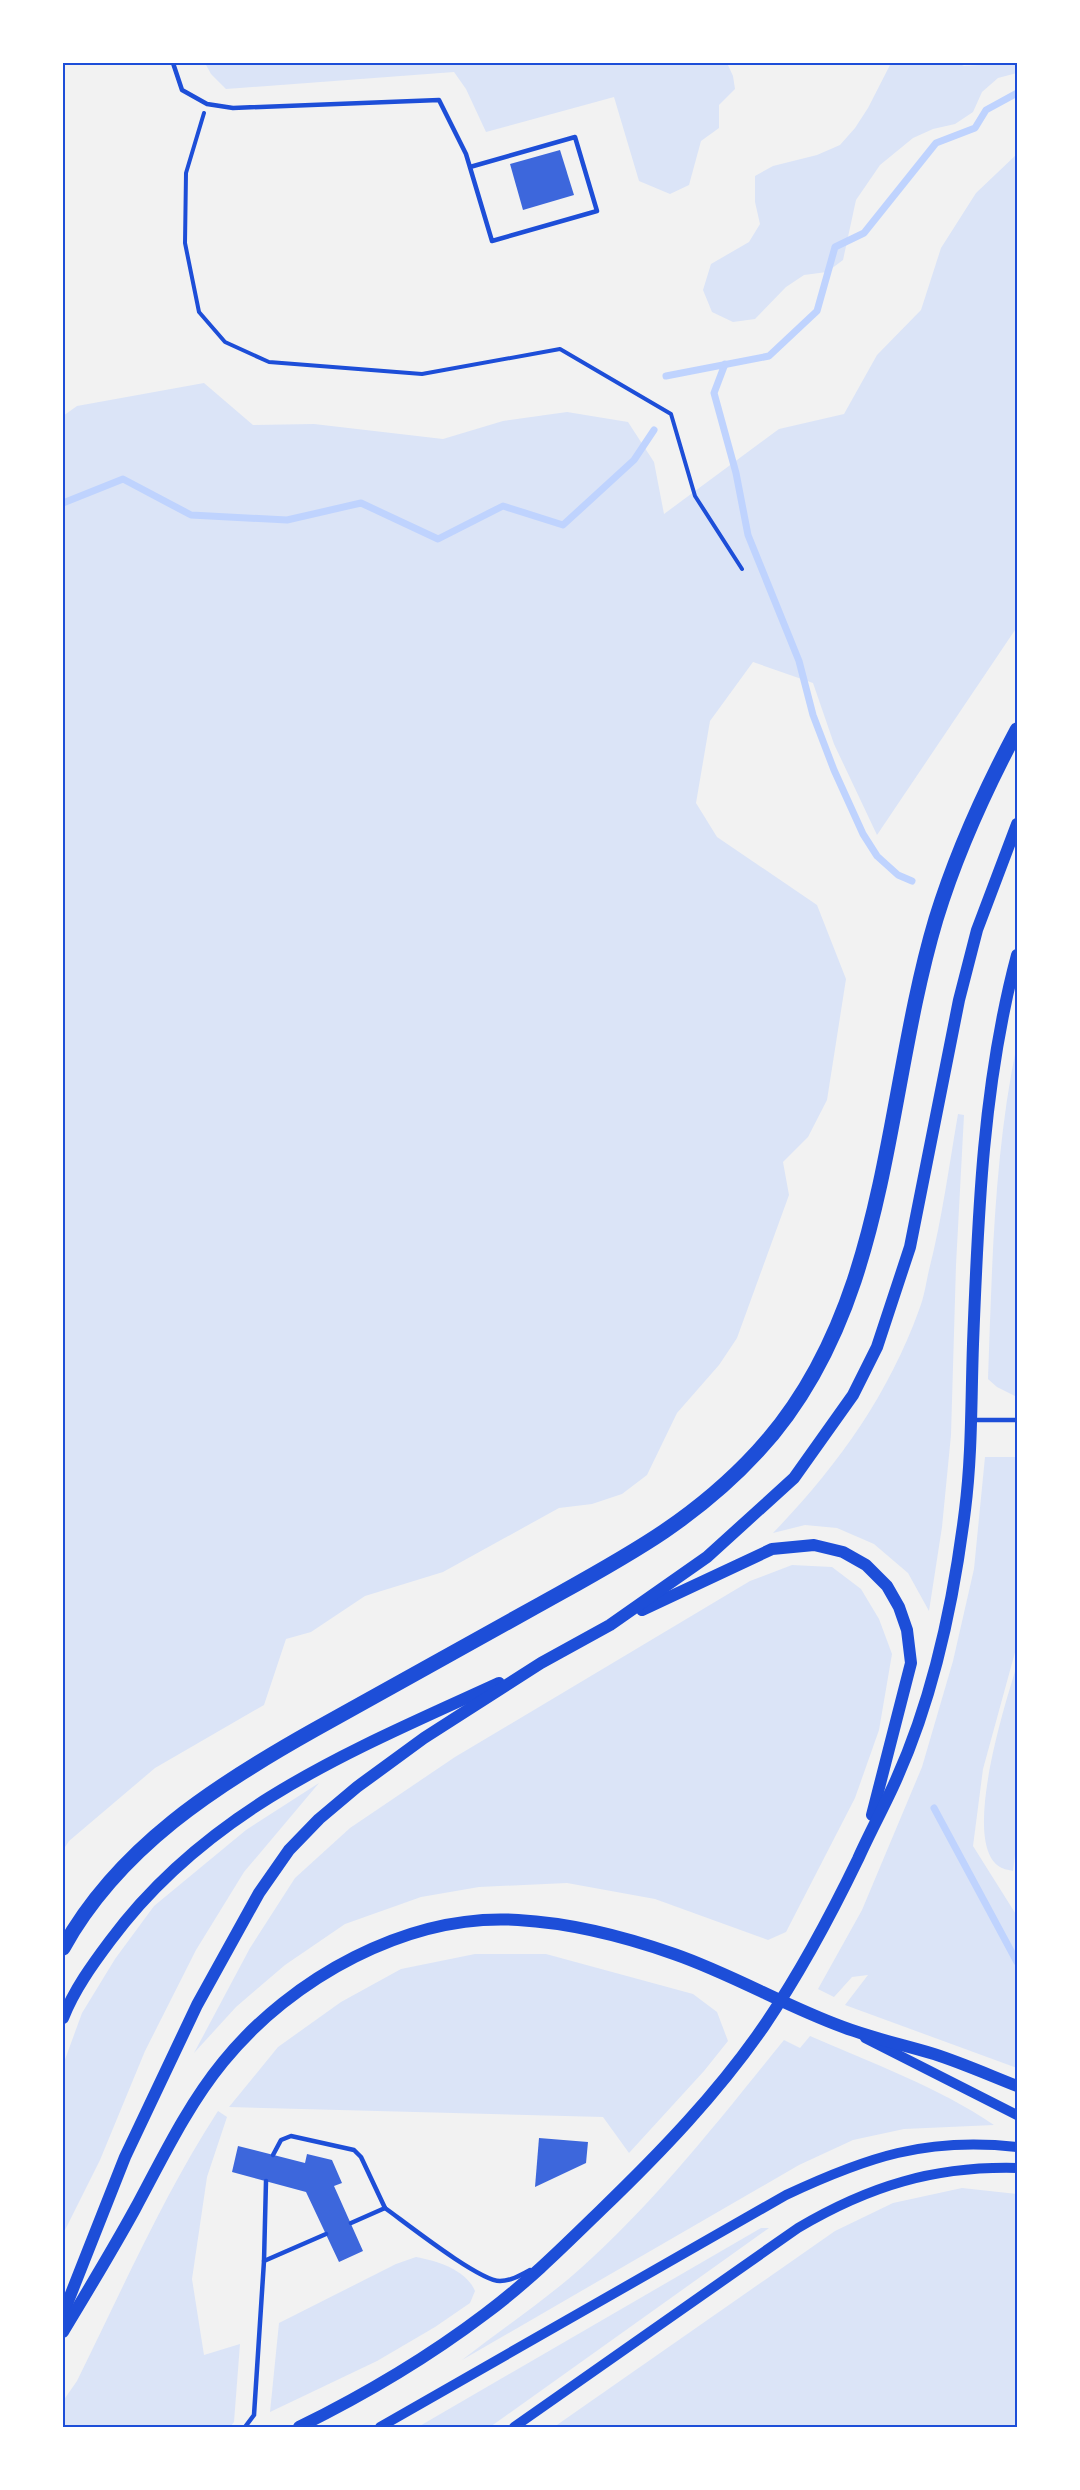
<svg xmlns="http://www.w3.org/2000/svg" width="1080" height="2490" viewBox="0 0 1080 2490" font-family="'IBM Plex Sans',sans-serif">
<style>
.green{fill:#dbe4f7}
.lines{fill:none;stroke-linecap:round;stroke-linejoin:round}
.stream{stroke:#bfd3fe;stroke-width:7}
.building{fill:#3d67dc}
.path{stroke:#1d4ed8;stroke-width:4}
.service{stroke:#1d4ed8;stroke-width:4.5}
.tertiary{stroke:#1d4ed8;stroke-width:10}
.secondary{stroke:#1d4ed8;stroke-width:12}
.trunk{stroke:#1d4ed8;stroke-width:15}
.neatline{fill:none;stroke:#1d4ed8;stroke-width:2}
</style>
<rect width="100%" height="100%" fill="#f2f2f2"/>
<g class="green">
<path d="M205 63H727L733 76 735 89 719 105V128L701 141 689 185 670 194 639 181 614 97 486 132 466 89 454 72 226 89 211 74Z"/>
<path d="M891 63H958L964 66 1017 63V73L998 78 982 92 973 112 955 124 933 129 913 138 880 165 856 200 843 260 827 272 804 275 786 287 755 319 733 322 712 312 703 290 711 264 749 242 760 224 755 202V176L773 166 817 155 840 145 855 128 868 108Z"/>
<path d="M1017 154V627L877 835 834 744 813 683 753 662 710 721 696 803 717 837 817 905 846 979 827 1100 808 1137 783 1162 789 1195 737 1338 719 1365 677 1413 647 1475 622 1494 592 1504 559 1508 443 1572 365 1596 311 1632 286 1639 264 1705 155 1768 69 1841 63 1850V416L77 406 204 383 253 425 314 424 443 439 503 421 567 412 628 422 654 462 664 514 779 429 844 414 877 355 921 310 941 248 976 193Z"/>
<path d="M1017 1044V1397L997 1387 988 1379C992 1267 994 1154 1017 1044Z"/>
<path d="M958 1114 964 1115 956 1265 951 1435 942 1527 929 1611 908 1573 874 1544 837 1528 805 1525 773 1533C836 1468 888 1396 919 1310 924 1298 926 1283 929 1270 942 1219 949 1166 958 1114Z"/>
<path d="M985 1457H1017V1645L983 1769 973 1846 1017 1916V2068L845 2005 868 1975 852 1977 834 1997 818 1989 862 1910 922 1767 953 1661 974 1569Z"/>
<path d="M792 1565 832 1567 861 1589 879 1619 892 1654 879 1730 855 1798 786 1932 768 1940 655 1899 567 1883 479 1887 421 1897 345 1924 285 1965 236 2007 194 2053 250 1948 295 1878 350 1828 455 1757 750 1581Z"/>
<path d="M1017 1665V1853L1015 1855 1013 1871C1009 1870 1003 1869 1000 1867 960 1844 1006 1701 1017 1665Z"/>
<path d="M319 1783 244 1872 196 1950 145 2051 100 2160 63 2234V2065L82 2013 115 1959 154 1906 246 1830Z"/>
<path d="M475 1954H546L693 1994 717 2012 728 2041 704 2071 629 2153 603 2117 229 2107 278 2047 341 2002 401 1969Z"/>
<path d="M810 2036C872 2063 938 2087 994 2125L904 2129 853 2140 799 2165 462 2360C502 2329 544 2301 581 2268 657 2200 720 2119 784 2040L800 2048Z"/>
<path d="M218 2111 227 2117 207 2177 192 2279 204 2355 240 2344 234 2422 230 2427H63V2401L77 2381C122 2290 163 2196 218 2111Z"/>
<path d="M962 2188 1017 2194V2427H554L835 2231 893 2203Z"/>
<path d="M761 2228H769L490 2427H418Z"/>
<path d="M416 2257C438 2261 466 2270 475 2291L470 2303 435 2327 377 2361 270 2412 279 2323 396 2264Z"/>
</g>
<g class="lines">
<g class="stream">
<path d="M725 364 714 393 736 473 748 535 799 661 813 715 834 770 863 834 877 856 898 875 912 881"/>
<path d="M666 376 769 356 817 311 835 247 864 233 936 143 975 128 986 110 1017 93"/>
<path d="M63 503 123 479 191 515 287 520 361 503 438 539 503 506 563 525 634 460 654 430"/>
<path d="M934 1808 1017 1962"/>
</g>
</g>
<g class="building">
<path d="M560 150 574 195 523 210 510 164Z"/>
<path d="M539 2138 588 2142 586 2163 535 2187Z"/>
<path d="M238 2146 305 2163 307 2154 332 2160 342 2183 334 2186 363 2251 339 2262 306 2192 232 2172Z"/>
</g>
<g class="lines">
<path class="path" d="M204 113 186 173 185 243 199 312 225 342 269 362 422 374 560 349 671 414 695 496 742 569"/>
<g class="service">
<path d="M173 63 182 90 207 104 233 108 439 100 466 154 492 241 597 211 575 137 470 167"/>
<path d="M973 1420H1017"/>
<path d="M273 2155 281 2140 291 2136 354 2150 361 2157 385 2208"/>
<path d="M351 2223 385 2208C406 2223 479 2281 500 2281 511 2281 521 2275 530 2270"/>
<path d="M264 2261 266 2181"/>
<path d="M245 2427 254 2415 264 2261 326 2234"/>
</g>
<g class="tertiary">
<path d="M865 2038 1017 2115"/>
<path d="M380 2427 786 2195C867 2157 926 2137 1017 2147"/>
<path d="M514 2427 798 2228C869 2186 934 2166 1017 2168"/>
</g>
<g class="secondary">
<path d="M642 1610 772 1549 814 1545 843 1552 866 1565 887 1586 899 1607 907 1630 911 1663 872 1815"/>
<path d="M63 2018C74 1990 92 1965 110 1941 209 1807 353 1750 499 1683"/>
<path d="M63 2314 125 2157 197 2005 259 1893 289 1850 319 1819 357 1787 424 1738 541 1663 610 1625 707 1557 794 1478 853 1395 877 1347 910 1247 959 1000 977 930 1017 824"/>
<path d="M63 2332C87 2292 112 2251 135 2209 162 2159 187 2106 223 2062 291 1978 408 1913 518 1920 571 1923 623 1936 674 1954 732 1974 785 2006 843 2027 872 2038 904 2045 934 2054 962 2063 989 2075 1017 2086"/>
<path d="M299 2427C364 2395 427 2358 485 2314 527 2283 565 2245 602 2209 660 2153 718 2093 764 2026 800 1973 830 1917 858 1859 870 1832 884 1807 896 1780 933 1698 954 1599 965 1510 972 1455 971 1400 973 1344 978 1213 983 1082 1017 955"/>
</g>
<path class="trunk" d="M63 1948C119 1847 216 1785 314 1730 388 1689 463 1647 537 1606 621 1559 692 1523 758 1451 891 1307 883 1097 936 919 956 854 985 790 1017 730"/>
</g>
<rect width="1080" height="2490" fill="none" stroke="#ffffff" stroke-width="129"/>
<rect x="64" y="64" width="952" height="2362" class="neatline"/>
</svg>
